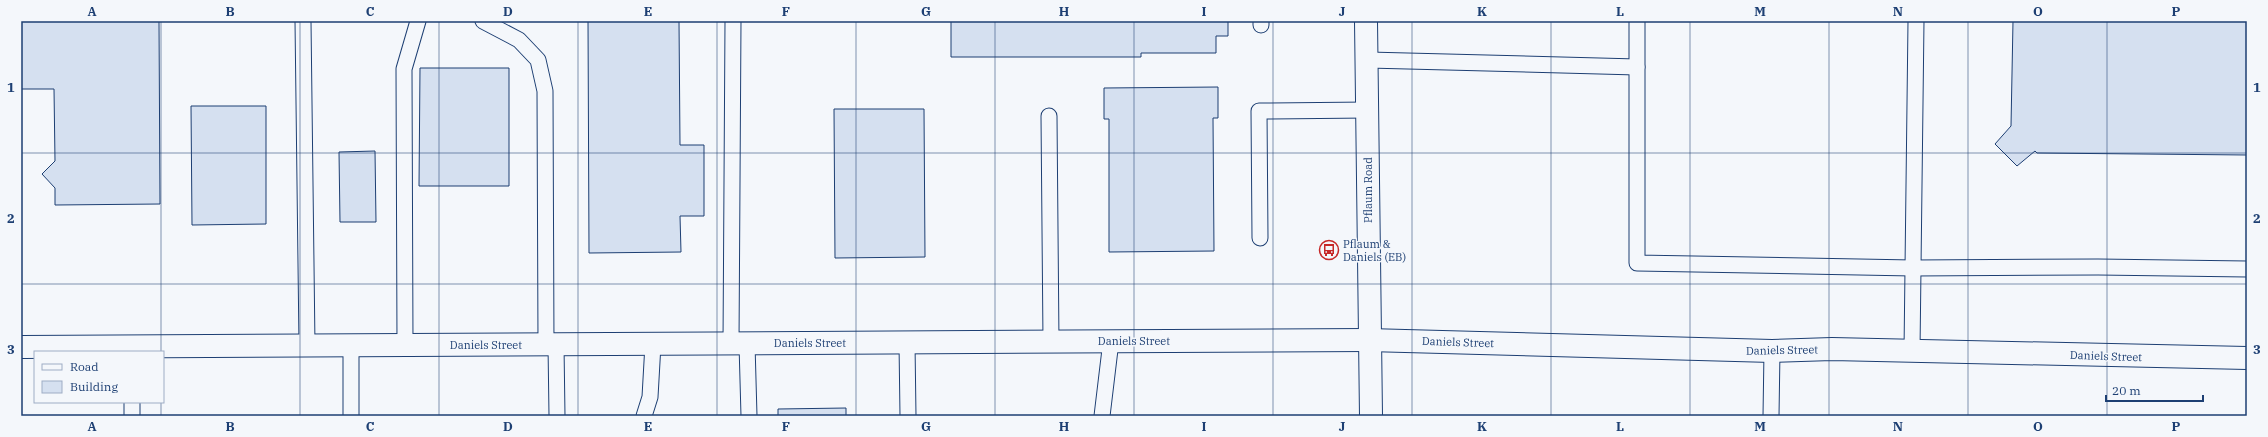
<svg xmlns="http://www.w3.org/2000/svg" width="2268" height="437" viewBox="0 0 2268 437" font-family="'IBM Plex Serif',serif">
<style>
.building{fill:#d5e0f0;stroke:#1d3f73}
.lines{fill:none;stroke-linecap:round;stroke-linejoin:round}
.lane-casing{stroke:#1d3f73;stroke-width:17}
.street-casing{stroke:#1d3f73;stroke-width:24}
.secondary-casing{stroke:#1d3f73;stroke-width:24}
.lane{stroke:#f4f7fb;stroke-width:15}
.street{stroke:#f4f7fb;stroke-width:22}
.secondary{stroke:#f4f7fb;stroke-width:22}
.grid{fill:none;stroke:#1d3f73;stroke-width:1;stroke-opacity:0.55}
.labels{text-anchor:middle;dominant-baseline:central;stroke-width:3;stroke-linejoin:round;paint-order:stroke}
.street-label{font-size:11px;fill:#1d3f73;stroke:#f4f7fb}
.poi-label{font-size:11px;fill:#1d3f73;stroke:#f4f7fb;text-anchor:start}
.neatline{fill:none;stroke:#1d3f73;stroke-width:1.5}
.grid-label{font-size:13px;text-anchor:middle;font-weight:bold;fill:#1d3f73}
</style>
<rect width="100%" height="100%" fill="#f4f7fb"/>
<g class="building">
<path d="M21 21H159L160 204 55 205V188L42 174 55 161 54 89H21Z"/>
<path d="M588 21H679L680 145H704V216H680L681 252 589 253Z"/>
<path d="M951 21H1228V36H1216V53H1141V57H951Z"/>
<path d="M2013 21H2247V155L2037 153 2035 151 2017 166 1995 144 2011 126Z"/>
<path d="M420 68H509V186H419Z"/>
<path d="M1218 87V118H1213L1214 251 1109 252V119H1104V88Z"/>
<path d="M191 106H266V224L192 225Z"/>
<path d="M834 109H924L925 257 835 258Z"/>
<path d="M375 151 376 222H340L339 152Z"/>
<path d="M846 408V416H778V409Z"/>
</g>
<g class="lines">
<defs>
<g id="lane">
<path d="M303 21 307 345"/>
<path d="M483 21 519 40 538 60 545 91 546 345"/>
<path d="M1261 21V25"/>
<path d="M1637 21V263L1913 268 2098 267 2247 269"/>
<path d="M1368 60 1637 67"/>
<path d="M1049 116 1051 342"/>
<path d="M1260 238 1259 111 1368 110"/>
<path d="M907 343 908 416"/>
<path d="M731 344 733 21"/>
<path d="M747 344 749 416"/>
<path d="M405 345 404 69 418 21"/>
<path d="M556 345 557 416"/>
<path d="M1912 351 1916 21"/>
<path d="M132 416V402"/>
<path d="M351 416V345"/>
<path d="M644 416 650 397 653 344"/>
<path d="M1102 416 1111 341"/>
<path d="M1771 416 1772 351"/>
</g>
<path id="street" d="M21 347 1368 340"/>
<g id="secondary">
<path d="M1366 21 1371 416"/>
<path d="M1368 340 1772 351 1832 349 2247 358"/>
</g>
</defs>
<use href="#lane" class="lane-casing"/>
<use href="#street" class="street-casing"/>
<use href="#secondary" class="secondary-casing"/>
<use href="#lane" class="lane"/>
<use href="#street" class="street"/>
<use href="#secondary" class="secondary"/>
</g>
<path class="grid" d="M161 21V352M300 21V416M439 21V416M578 21V416M717 21V416M856 21V416M995 21V416M1134 21V416M1273 21V416M1412 21V416M1551 21V416M1690 21V416M1829 21V416M1968 21V416M2107 21V416M21 153H2247M21 284H2247M161 402V416"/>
<defs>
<symbol id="bus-ring" viewBox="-11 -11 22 22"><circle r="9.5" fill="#f4f7fb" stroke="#c62828" stroke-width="1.5"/><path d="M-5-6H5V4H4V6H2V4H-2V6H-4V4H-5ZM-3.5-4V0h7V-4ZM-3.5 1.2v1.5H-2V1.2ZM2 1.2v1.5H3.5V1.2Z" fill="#c62828"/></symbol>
</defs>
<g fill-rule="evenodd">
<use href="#bus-ring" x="1318" y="239" width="22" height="22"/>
</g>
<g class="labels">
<g class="street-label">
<text transform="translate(1368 190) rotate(-90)">Pflaum Road</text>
<text x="1134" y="341">Daniels Street</text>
<text transform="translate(1458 342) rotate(2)">Daniels Street</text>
<text x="810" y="343">Daniels Street</text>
<text x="486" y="345">Daniels Street</text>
<text transform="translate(1782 350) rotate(-1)">Daniels Street</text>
<text transform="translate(2106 356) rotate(2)">Daniels Street</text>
</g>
<g class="poi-label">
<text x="1343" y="244">Pflaum &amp;<tspan x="1343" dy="13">Daniels (EB)</tspan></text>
</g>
</g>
<rect width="2268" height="437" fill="none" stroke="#f4f7fb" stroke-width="44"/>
<rect x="34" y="351" width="130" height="52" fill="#f4f7fb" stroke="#9eadc5"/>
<rect x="42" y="364" width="20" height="6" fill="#f4f7fb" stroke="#9eadc5"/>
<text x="70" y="371" font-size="12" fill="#1d3f73">Road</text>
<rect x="42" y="381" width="20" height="12" fill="#d5e0f0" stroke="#9eadc5"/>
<text x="70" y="391" font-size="12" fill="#1d3f73">Building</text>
<path d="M2106 395v6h97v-6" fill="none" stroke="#1d3f73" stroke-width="2"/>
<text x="2112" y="395" font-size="12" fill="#1d3f73" stroke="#f4f7fb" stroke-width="3" paint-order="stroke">20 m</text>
<rect x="22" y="22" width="2224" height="393" class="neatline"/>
<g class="grid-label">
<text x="92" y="16">A</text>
<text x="230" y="16">B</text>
<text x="370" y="16">C</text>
<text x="508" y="16">D</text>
<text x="648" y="16">E</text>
<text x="786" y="16">F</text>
<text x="926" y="16">G</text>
<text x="1064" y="16">H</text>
<text x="1204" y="16">I</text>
<text x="1342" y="16">J</text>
<text x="1482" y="16">K</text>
<text x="1620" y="16">L</text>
<text x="1760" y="16">M</text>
<text x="1898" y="16">N</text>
<text x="2038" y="16">O</text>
<text x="2176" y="16">P</text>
<text x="11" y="92">1</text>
<text x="2257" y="92">1</text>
<text x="11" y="223">2</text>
<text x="2257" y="223">2</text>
<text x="11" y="354">3</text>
<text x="2257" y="354">3</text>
<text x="92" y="431">A</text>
<text x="230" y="431">B</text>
<text x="370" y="431">C</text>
<text x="508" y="431">D</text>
<text x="648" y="431">E</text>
<text x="786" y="431">F</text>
<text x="926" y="431">G</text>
<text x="1064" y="431">H</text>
<text x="1204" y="431">I</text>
<text x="1342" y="431">J</text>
<text x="1482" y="431">K</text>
<text x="1620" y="431">L</text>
<text x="1760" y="431">M</text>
<text x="1898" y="431">N</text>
<text x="2038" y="431">O</text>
<text x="2176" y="431">P</text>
</g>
</svg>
